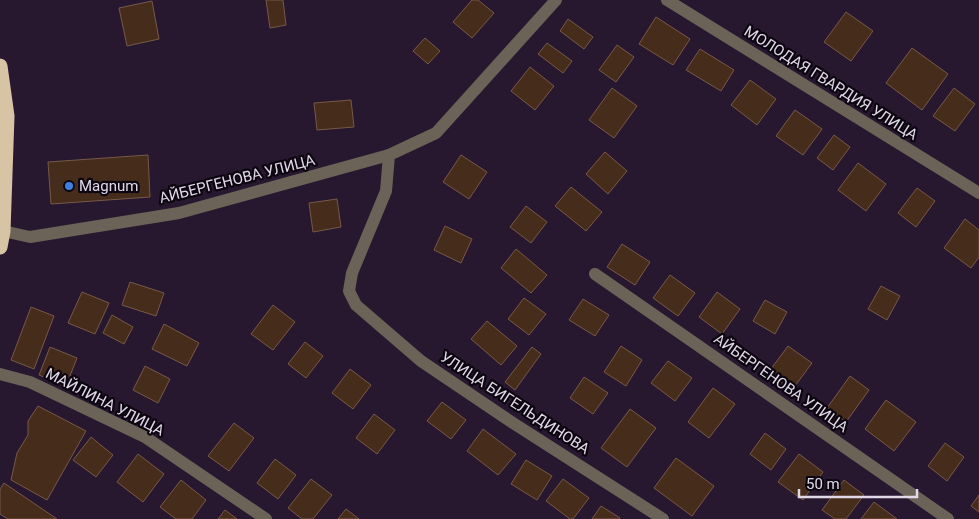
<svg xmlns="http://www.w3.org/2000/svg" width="979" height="519" viewBox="0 0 979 519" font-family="Roboto,sans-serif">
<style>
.building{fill:#462c1b;stroke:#775948}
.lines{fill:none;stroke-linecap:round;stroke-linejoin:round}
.minor{stroke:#6b6357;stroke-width:12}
.highway{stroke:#d7c4a4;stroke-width:15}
.shop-dot{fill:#3f7fe0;stroke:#0c0610;stroke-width:2}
.labels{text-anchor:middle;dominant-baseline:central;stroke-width:4.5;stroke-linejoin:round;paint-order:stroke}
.street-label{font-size:15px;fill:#e1d8e8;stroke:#0c0610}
.poi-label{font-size:15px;fill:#e1d8e8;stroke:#0c0610;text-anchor:start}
</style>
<rect width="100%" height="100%" fill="#27182f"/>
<g class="building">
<path d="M266 0H283L286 25 270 28Z"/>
<path d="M472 0H478L494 13 472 38 453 22Z"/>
<path d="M152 1 159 39 127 46 119 8Z"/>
<path d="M846 12 873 31 851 61 824 42Z"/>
<path d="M656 17 690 39 673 65 639 44Z"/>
<path d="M568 19 593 37 584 49 560 31Z"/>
<path d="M425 38 440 51 428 64 413 51Z"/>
<path d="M547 43 572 61 563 73 538 54Z"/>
<path d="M617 45 634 57 616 82 599 70Z"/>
<path d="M912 48 948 74 922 110 886 83Z"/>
<path d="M700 49 734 70 721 91 686 70Z"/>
<path d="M530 67 554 86 535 110 511 91Z"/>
<path d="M750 80 776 99 757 125 731 105Z"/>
<path d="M612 88 637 106 614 138 589 120Z"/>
<path d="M954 88 975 104 955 131 933 116Z"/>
<path d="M351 100 354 127 317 130 314 103Z"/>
<path d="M795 110 822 129 803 155 776 136Z"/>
<path d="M834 135 850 147 833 170 817 158Z"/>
<path d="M605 152 627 171 608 194 586 174Z"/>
<path d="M148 155 150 197 51 204 48 162Z"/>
<path d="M461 155 487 172 469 199 443 182Z"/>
<path d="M858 163 886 184 866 211 838 190Z"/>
<path d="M571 187 602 212 586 231 555 206Z"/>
<path d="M917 188 935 201 916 227 898 213Z"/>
<path d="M337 199 341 227 313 232 309 203Z"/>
<path d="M526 206 547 222 531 243 510 227Z"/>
<path d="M965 219 979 230V257L971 268 944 248Z"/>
<path d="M445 226 472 239 461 263 434 250Z"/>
<path d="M622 244 650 262 635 285 607 267Z"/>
<path d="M516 249 547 275 531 293 501 268Z"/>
<path d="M670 275 695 293 678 316 653 298Z"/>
<path d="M130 282 164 293 156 316 122 305Z"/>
<path d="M881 286 900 296 887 320 868 309Z"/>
<path d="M82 292 109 303 95 334 68 323Z"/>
<path d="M717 292 740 309 722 334 699 317Z"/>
<path d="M524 298 546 314 529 335 508 319Z"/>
<path d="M583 299 609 315 595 336 569 320Z"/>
<path d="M765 300 787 312 775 334 753 321Z"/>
<path d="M273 305 295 322 273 350 251 334Z"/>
<path d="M31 307 54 316 34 369 11 360Z"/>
<path d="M112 315 133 327 124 344 103 333Z"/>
<path d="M487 321 517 346 501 365 471 339Z"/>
<path d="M164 324 199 343 187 366 152 349Z"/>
<path d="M305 342 323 356 306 378 288 364Z"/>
<path d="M621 346 642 360 626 386 604 372Z"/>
<path d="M788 346 812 363 792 390 768 373Z"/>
<path d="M50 347 77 358 66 386 39 375Z"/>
<path d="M532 347 541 354 515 390 505 382Z"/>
<path d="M668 361 692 378 675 401 651 383Z"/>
<path d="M145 366 170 379 158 403 133 390Z"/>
<path d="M350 369 371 385 353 409 332 393Z"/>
<path d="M850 376 869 390 846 422 827 408Z"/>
<path d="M584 377 608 393 593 414 570 398Z"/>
<path d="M713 388 735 404 709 438 688 422Z"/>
<path d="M886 400 916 422 894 451 865 429Z"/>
<path d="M442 402 466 420 451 439 427 421Z"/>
<path d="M38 406 86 431 47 500 11 480 17 453 28 435V421Z"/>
<path d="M630 409 656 428 627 467 601 448Z"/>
<path d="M374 414 395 430 377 454 356 438Z"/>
<path d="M234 423 254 438 229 471 208 456Z"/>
<path d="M483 429 516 454 498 475 467 451Z"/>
<path d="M765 433 786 449 771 470 750 454Z"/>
<path d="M91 437 113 455 96 477 73 460Z"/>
<path d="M945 443 964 457 947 481 928 466Z"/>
<path d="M138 454 164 474 143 502 117 482Z"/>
<path d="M799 454 823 472 803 500 778 482Z"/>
<path d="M676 458 714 486 692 516 654 488Z"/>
<path d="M275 459 296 475 278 499 257 483Z"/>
<path d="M526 460 552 476 537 500 511 484Z"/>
<path d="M311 479 332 495 313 519H302L288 508Z"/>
<path d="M563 479 589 498 573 519H570L546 501Z"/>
<path d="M181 480 206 500 192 519H176L160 507Z"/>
<path d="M844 480 864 495 846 519H835L822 510Z"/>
<path d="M4 483 57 519H8L0 514V489Z"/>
<path d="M979 495V512L971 506Z"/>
<path d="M874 502 897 519H861Z"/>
<path d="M601 506 620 518 619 519H592Z"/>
<path d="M346 509 359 519H338Z"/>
<path d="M225 510 237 519H218Z"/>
</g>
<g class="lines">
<g class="minor">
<path d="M556 0 436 133 389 155 386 191 352 273 349 291 356 305 421 361 513 423 663 519"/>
<path d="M667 0 979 193"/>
<path d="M3 231 30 237 179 213 389 155"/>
<path d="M595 274 948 519"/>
<path d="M0 374 30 382 145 437 266 519"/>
</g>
<path class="highway" d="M0 66 7 116 3 231 0 247"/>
</g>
<circle class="shop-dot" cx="69" cy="186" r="5"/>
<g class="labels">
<g class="street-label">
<text transform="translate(831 83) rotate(32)">МОЛОДАЯ ГВАРДИЯ УЛИЦА</text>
<text transform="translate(237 179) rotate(-14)">АЙБЕРГЕНОВА УЛИЦА</text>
<text transform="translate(781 383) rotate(35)">АЙБЕРГЕНОВА УЛИЦА</text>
<text transform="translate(105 402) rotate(27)">МАЙЛИНА УЛИЦА</text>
<text transform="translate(515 403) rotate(33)">УЛИЦА БИГЕЛЬДИНОВА</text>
</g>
<g class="poi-label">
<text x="79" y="186">Magnum</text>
</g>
</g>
<path d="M799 489v8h118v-8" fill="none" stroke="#e1d8e8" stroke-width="2.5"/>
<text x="806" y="489" font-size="15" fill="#e1d8e8" stroke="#0c0610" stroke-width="4" paint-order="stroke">50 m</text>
</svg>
